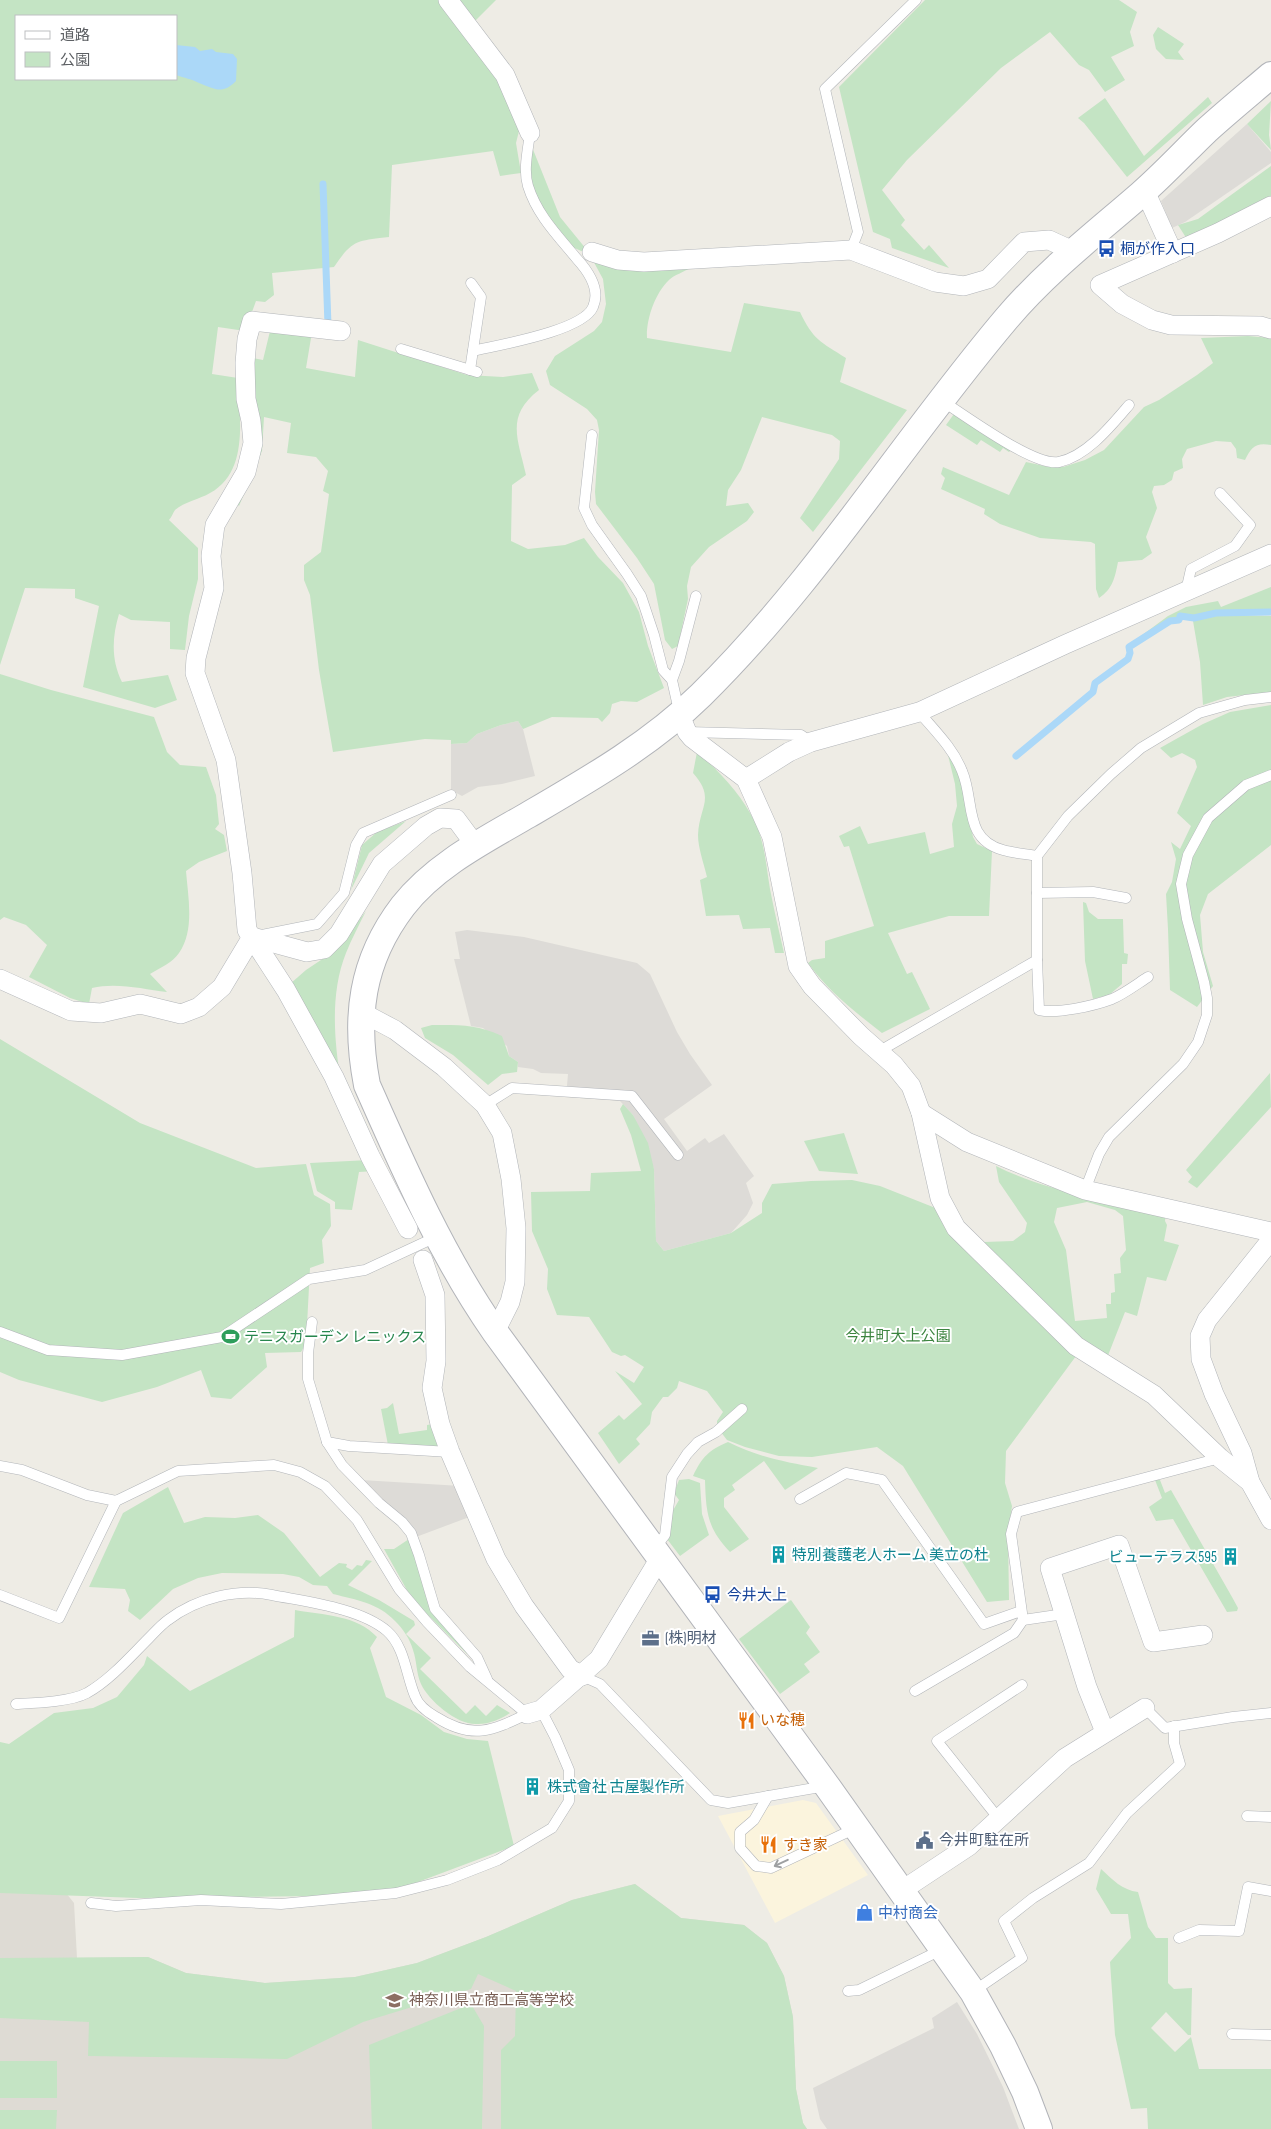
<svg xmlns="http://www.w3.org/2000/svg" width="1271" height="2129" viewBox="0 0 1271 2129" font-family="'Sofia Sans Condensed','Noto Sans JP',sans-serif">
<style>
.commercial{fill:#fbf4dd}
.industrial{fill:#dddbd7}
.education{fill:#dedbd4}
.green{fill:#c4e4c4;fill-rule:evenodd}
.water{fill:#abd8f8}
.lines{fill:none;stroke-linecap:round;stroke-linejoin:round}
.stream{stroke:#abd8f8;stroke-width:7}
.lane-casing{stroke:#b2b5b9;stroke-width:11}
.street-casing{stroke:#b2b5b9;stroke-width:20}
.secondary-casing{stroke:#b2b4b9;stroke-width:28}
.lane{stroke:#fff;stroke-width:10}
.street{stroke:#fff;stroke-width:19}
.secondary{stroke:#fff;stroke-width:26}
.oneway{stroke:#9ea0a2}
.labels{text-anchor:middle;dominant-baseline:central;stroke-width:4;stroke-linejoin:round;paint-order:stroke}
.transit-label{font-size:15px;fill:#164399;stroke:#fff;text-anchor:start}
.park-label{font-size:15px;fill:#3c843f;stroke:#fff}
.leisure-label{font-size:15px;fill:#27864d;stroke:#fff;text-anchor:start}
.culture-label{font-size:15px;fill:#0d838f;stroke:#fff;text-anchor:start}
.service-label{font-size:15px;fill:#4e5e75;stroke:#fff;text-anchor:start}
.food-label{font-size:15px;fill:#c56008;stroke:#fff;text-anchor:start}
.shop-label{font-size:15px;fill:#366cbe;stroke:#fff;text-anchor:start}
.education-label{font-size:15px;fill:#785e54;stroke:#fff;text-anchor:start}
</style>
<rect width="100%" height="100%" fill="#eeece5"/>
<path class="commercial" d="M803 1800 816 1803 868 1875 775 1923 718 1816Z"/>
<g class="industrial">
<path d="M1247 124 1271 152V163L1185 222 1172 228 1161 201Z"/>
<path d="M518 721 523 729 535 776 502 784 478 787 462 796 451 790V744L467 743 477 734 501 725Z"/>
<path d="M467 930 524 937 637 963 650 974 677 1032 690 1054 712 1085 664 1119 687 1151 705 1138 709 1143 724 1134 754 1176 746 1183 753 1203 747 1215 731 1233 664 1251 656 1241 654 1169 633 1115 620 1101 566 1097 568 1074 541 1073 533 1069 518 1067V1062L509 1056 507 1046 483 1028 471 1026 454 959H460L455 932Z"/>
<path d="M361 1480 461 1486 472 1516 416 1537 405 1520Z"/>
<path d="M957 2002 977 2034 1003 2087 1019 2129H827L820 2119 813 2088 934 2028 932 2018Z"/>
</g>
<path class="education" d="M635 1884 681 1918 744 1925 767 1943 784 1976 793 2017 796 2089 803 2123 807 2129H0V1892L66 1893 74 1903 77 1958 148 1957 186 1973 265 1983 355 1977 417 1963 486 1937 572 1900Z"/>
<g class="green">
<path d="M0 0H496L469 27 500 78 520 127 516 143 521 173 500 176 493 151 392 165 389 237C357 241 353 239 334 267L272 273 274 295 265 302 256 301 245 331 218 327 212 374 238 378C239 416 250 471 210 493 200 499 184 502 175 510 173 513 171 518 169 520L198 548V579L189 616 185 650 170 649V622L131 620 119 614C112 637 111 660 122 682L168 675 177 700 155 708 83 687 99 606 75 598V589L25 588 0 665ZM16 16H176V79H16Z"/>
<path d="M925 0H1119L1137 12 1130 32 1134 46 1111 57 1125 80 1105 92 1089 70 1079 65 1050 32 1001 68 907 160 882 190 905 220 901 225 924 250 929 245 949 268 892 248 890 239 873 232 839 87Z"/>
<path d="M1158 27 1184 44 1178 52 1184 60 1166 59 1156 49 1153 35Z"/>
<path d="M1208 97 1212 103 1127 177 1084 123 1078 118 1105 98 1144 156Z"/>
<path d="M1271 101 1269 135 1271 150 1247 124Z"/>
<path d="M532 147 560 217 591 255 690 268C684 272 674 275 669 280 655 293 646 320 647 338L731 352 744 303 800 312C813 340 821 342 846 358L840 382 907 410 813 532 800 518 839 459 840 441 832 435 762 417 741 470 728 490 726 506 748 503 754 512 747 521 709 547 691 567 687 586 688 599 678 646 672 649 665 640 654 584 637 558 596 504 595 492 599 430 597 420 587 409 550 385 546 371 555 356 594 331 602 322 606 304 603 279 590 255 568 245 542 212 530 183Z"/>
<path d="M1271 166V197L1192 240 1185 236 1178 225 1198 219Z"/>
<path d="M271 327 312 332 306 368 355 377 358 340 467 375 503 377 532 373 539 390C505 416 518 439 526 475L512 485 511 541 528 549 565 545 584 538 598 557 623 583 639 612 648 646 664 688 637 702 621 701 612 704 610 713 602 722 598 718 552 717 523 729 518 721 501 725 477 734 467 743 451 744V740L425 739 333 752 319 670 310 595 304 580V565L321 552 329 494 323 491 328 471 316 457 287 453 291 423 264 417 262 451 239 506 233 500 249 472 248 357 263 360Z"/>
<path d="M1248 336 1271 338V445C1256 442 1251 447 1245 460L1237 458 1236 449 1231 442 1216 441 1187 449 1182 459 1183 468 1174 472 1172 480 1164 485 1154 486 1152 492 1157 508 1146 537 1152 553 1142 560 1118 562C1115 577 1113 589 1099 598L1096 589 1095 544 1091 542 1040 538 1000 524 984 514 985 509 941 489 945 478 941 474 943 467 1009 495 1026 462 1049 467H1063L1085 460 1104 450 1144 407 1159 400 1197 375 1213 363 1201 338Z"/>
<path d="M954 414 1012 449 1009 452 1003 448 1000 452 981 440 977 445 946 425Z"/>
<path d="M1271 587V612L1216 611 1194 617 1179 614 1178 620H1170L1142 637 1141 636 1168 616 1186 607 1218 601 1221 607Z"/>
<path d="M1219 615 1271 616V692L1227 697 1203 705 1200 662 1193 621Z"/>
<path d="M0 674 51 690 154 717 167 752 180 765 206 767 216 795 219 824 215 829 224 835 227 851 199 862 186 871C188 897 195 930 179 953 172 963 160 968 150 974L167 992C143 989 116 982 92 988L89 1004 70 998 29 977 47 945 26 925 4 917 0 920Z"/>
<path d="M1271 705V845L1208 894 1200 915 1203 952 1213 986 1197 1007 1170 990 1168 929 1166 894 1172 882 1176 859 1171 842 1180 849 1191 826 1177 813 1197 767 1195 760 1182 753 1171 758 1160 748 1203 724 1230 712Z"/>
<path d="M947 751 962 782 973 837 977 844 992 851 989 916H949L888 933 907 974 912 972 930 1009 882 1033C855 1012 828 991 808 963L812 960 825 958V941L874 926 849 846 844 847 839 836 860 826 868 844 925 832 930 854 954 847 952 824 957 806 955 784Z"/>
<path d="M697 752C720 772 741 794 755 822 765 843 766 866 770 889 774 910 779 931 784 953H775L770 928 743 929 739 915 706 916 700 880 707 877C704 864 698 848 698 835 699 806 716 799 693 773Z"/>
<path d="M406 821 369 853 351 890 362 845 377 832Z"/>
<path d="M1083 902 1086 903 1089 912 1098 919H1123L1124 953 1128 954 1127 964H1122V984L1109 995 1093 999 1085 961Z"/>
<path d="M366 911C359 925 352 938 346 953 330 993 334 1040 341 1082L290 984 306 970 336 950Z"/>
<path d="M432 1025C460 1025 476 1024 502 1036L509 1056 518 1062 517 1072 502 1074 488 1085 453 1055 425 1038 421 1028Z"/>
<path d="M0 1039 140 1123 256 1168 306 1164 314 1195 330 1204 331 1226 322 1240 324 1263 310 1268 306 1344 301 1352 265 1353 267 1367 231 1399 211 1397 201 1370 157 1387 102 1402 19 1380 0 1372Z"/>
<path d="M1270 1073 1271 1107 1197 1188 1188 1182 1192 1177 1186 1170Z"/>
<path d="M623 1104 633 1115 648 1143 654 1169 656 1241 664 1251 731 1233 762 1213V1203L772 1184 811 1181 852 1180 880 1186 938 1209 1079 1352 1006 1451 1005 1483 1012 1506 1008 1535 1009 1600 987 1602 903 1466 877 1447 812 1457 779 1456 745 1447 727 1440 717 1427V1421L723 1412 707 1391 679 1381 677 1388 668 1397H663L652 1412 650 1424 636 1439 640 1444 619 1464 598 1433 619 1415 624 1420 642 1404 615 1371 634 1383 644 1367 625 1355 621 1356 612 1352 589 1317 557 1315 547 1289 548 1269 532 1231 531 1192 590 1191 591 1173 641 1171 631 1135 620 1109Z"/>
<path d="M844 1133 858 1174 819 1171 804 1141Z"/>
<path d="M369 1160 375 1171 359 1172 352 1210 335 1209V1202L317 1191 310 1163Z"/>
<path d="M996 1166C1048 1192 1108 1201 1166 1212L1165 1221 1167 1225 1164 1241 1179 1245 1166 1281 1147 1277 1137 1316 1125 1312 1107 1358 1078 1343 984 1242 1013 1241 1025 1232 1027 1223 999 1182ZM1087 1202 1115 1210 1123 1216 1126 1250 1120 1258 1121 1273 1114 1274 1115 1292 1111 1293V1304H1106L1107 1318 1075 1321 1066 1250 1054 1222 1057 1208Z"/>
<path d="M393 1403 399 1434 427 1430V1425L438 1423 447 1448 388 1445 381 1409 387 1408Z"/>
<path d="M728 1442C758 1457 785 1462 818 1468L785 1490 764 1461 732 1485 735 1490 724 1498V1507L749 1539 730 1552C707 1528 706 1512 705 1480L693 1476C702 1457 709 1450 728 1442Z"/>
<path d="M689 1479 700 1483 702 1514 709 1535 680 1556 667 1539 671 1514 679 1500 674 1493 679 1480Z"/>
<path d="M1155 1480H1160L1165 1493 1171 1490 1232 1597 1238 1608 1237 1611 1227 1612 1173 1519 1156 1521 1149 1507 1162 1498Z"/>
<path d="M168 1487 184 1523 205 1517 235 1518 258 1515 284 1533 320 1577 339 1563 347 1564 346 1567 352 1570 357 1565 362 1566 366 1560 372 1561 348 1585 379 1600 414 1621 415 1625 406 1634 431 1658 420 1669 466 1714 475 1705 486 1716 497 1705 510 1713C501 1719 490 1724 478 1724 458 1726 429 1701 421 1684 416 1673 417 1661 413 1650 410 1639 403 1629 395 1621 378 1603 357 1600 333 1594L327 1586 313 1585 299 1577 283 1574 222 1573 198 1578 173 1589 140 1620 128 1611 130 1600 125 1589 89 1587 123 1513Z"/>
<path d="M409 1539 423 1581 468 1653 467 1654 425 1612 408 1592 384 1549H394Z"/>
<path d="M791 1600 810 1627 806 1633 820 1652 804 1664 810 1672 780 1694 739 1639Z"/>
<path d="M295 1610C323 1615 357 1615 377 1637L370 1648 386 1697 421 1715 444 1732 467 1739 488 1741 514 1846 402 1888 314 1896 138 1898 0 1893V1742L9 1744 54 1713 93 1708 117 1697 144 1665 147 1656 190 1691 294 1637Z"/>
<path d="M1101 1869C1113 1880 1122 1890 1138 1892L1148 1927 1156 1938H1168V1983L1174 1989 1192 1988 1191 2035H1188L1166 2012 1151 2028 1175 2052 1191 2037 1199 2069H1271V2129H1148L1147 2108 1131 2109 1115 2035 1110 1962 1131 1938 1128 1914H1111L1096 1889Z"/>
<path d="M635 1884 681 1918 744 1925 767 1943 784 1976 793 2017 796 2089 803 2123 807 2129H501V2050L515 2036 516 1991 478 1974 471 1989 363 2022 287 2059 88 2056 89 2022 0 2018V1958L148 1957 186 1973 265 1983 355 1977 417 1963 486 1937 572 1900Z"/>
<path d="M471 2004 484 2026 482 2129H372L369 2045Z"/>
<rect x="0" y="2061" width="57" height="37"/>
<path d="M0 2110H57L56 2129H0Z"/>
</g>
<path class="water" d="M176 45 195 47 200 51 212 49 216 52 233 54 237 59 236 81C222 95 215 89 199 83 192 79 184 78 176 75Z"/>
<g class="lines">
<g class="stream">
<path d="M323 184 328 325 324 324"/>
<path d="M1016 756 1093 692 1095 683 1128 659 1130 653 1129 647 1170 621 1179 620 1180 616 1194 618 1216 613 1271 612"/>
</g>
<defs>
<g id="lane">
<path d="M851 250 858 232 825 89 916 0"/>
<path d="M401 349 477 372"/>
<path d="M473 351C498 345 583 331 593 307 601 289 588 271 577 259 558 236 537 215 528 186 523 170 528 150 530 133"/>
<path d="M470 370 481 297 471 283"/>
<path d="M942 401C965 415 1034 467 1059 462 1087 456 1111 426 1129 405"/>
<path d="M592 435 584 508 592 525 627 574 641 596 654 635 663 670 672 680 679 711"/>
<path d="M1186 591 1191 569 1235 546 1250 525 1220 493"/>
<path d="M672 680 679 661 696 596"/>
<path d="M919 712C935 731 953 748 962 771 975 801 963 839 1003 850 1013 853 1026 854 1037 856"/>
<path d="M687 732 801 735 811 742"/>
<path d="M1037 893 1093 892 1126 898"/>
<path d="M262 935 317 924 344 893 356 845 363 833 451 795"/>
<path d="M1037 960 1039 1010C1058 1014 1093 1006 1112 999 1124 994 1137 984 1148 977"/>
<path d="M878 1052 1037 960V856L1068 816 1111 774 1141 748 1199 713 1245 700 1271 697"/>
<path d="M485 1105 512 1088 632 1096 678 1155"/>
<path d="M1085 1190 1099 1154 1109 1137 1183 1064 1198 1042 1207 1015V998L1204 982 1187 919 1181 884 1188 855 1208 818 1246 785 1271 775"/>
<path d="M312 1322 308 1353V1379L327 1442 349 1446 450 1452"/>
<path d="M0 1332 48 1350 122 1355 222 1337 309 1279 365 1270 436 1237"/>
<path d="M327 1442 342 1465 379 1503 402 1522 411 1533 419 1555 435 1609 477 1657 487 1679"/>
<path d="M0 1466 22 1470 87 1495 116 1501 178 1471 274 1465 300 1472 325 1486 357 1520 399 1589 427 1622 470 1667 527 1714C492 1731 472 1740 436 1717 429 1713 418 1705 415 1696 406 1675 405 1647 387 1631 360 1608 307 1602 272 1595 237 1588 197 1598 168 1620 161 1625 155 1632 149 1638 130 1657 110 1680 87 1693 70 1702 35 1703 16 1704"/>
<path d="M800 1499 846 1473 882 1480 984 1624 1021 1611"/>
<path d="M655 1548 665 1535 672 1477 687 1454 698 1442 716 1432 742 1409"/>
<path d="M0 1595 59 1618 116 1501"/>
<path d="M1023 1620 1064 1614"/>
<path d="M582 1676 600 1684 711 1800 728 1803 826 1786"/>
<path d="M915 1691 1014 1633 1023 1620 1011 1534 1017 1512 1220 1458"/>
<path d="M1145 1708 1165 1728 1233 1717 1271 1713"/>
<path d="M768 1796 754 1820 740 1832V1848L756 1866 771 1868 856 1828"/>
<path d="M1247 1816 1271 1817"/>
<path d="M999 1819 937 1741 1022 1685"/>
<path d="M91 1903 116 1906 201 1900 281 1904 396 1893 447 1880 498 1860 552 1828 569 1801V1770L555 1737 541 1710"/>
<path d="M1179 1938 1199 1930 1239 1931 1248 1887 1271 1891"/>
<path d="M848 1991 859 1990 943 1949"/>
<path d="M974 1991 1022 1958 1004 1921 1033 1898 1089 1863 1127 1813 1180 1764 1174 1743V1726"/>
<path d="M1232 2034 1271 2035"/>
</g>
<g id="street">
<path d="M448 0 505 75 530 133"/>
<path d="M1145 191 1173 253"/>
<path d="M1271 206 1218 233 1100 285 1122 304 1152 320 1171 325 1260 326 1271 329"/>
<path d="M592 252 618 260 644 262 851 250 935 282 964 286 988 279 1024 242 1049 240 1073 251"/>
<path d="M341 331 252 321 247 339 245 363 246 399 251 421 253 443 246 472 215 525 211 556 214 588 196 658 195 673 226 760 242 873 247 930 286 990 334 1077 370 1156 408 1229"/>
<path d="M680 715 687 732 692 738 746 779 772 837 798 966 812 986 861 1036 894 1065 911 1086 921 1113 940 1198 956 1228 1076 1346 1154 1395 1220 1458 1250 1482"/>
<path d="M746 779 789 752 811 742 919 712 1066 644 1271 554"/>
<path d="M252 937 307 952 324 949 339 934 382 864 426 826 440 818 456 819 476 846"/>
<path d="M0 979 71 1011 101 1013 140 1004 181 1014 199 1007 222 987 252 937"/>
<path d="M361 1012 395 1030 444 1067 485 1105 502 1133 511 1179 516 1228 515 1282 510 1302 495 1332"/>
<path d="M921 1113 967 1142 1085 1190 1271 1232"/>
<path d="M1271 1240 1207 1320 1200 1336 1201 1359 1214 1394 1242 1453 1250 1482 1271 1520"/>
<path d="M423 1260 435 1295 436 1361 432 1388 440 1424 450 1452 496 1559 524 1606 570 1669 582 1676"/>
<path d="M527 1714 541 1710 599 1659 660 1558"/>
<path d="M1105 1732 1087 1687 1050 1568 1119 1545 1153 1642 1203 1635"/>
<path d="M901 1891 969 1846 1065 1758 1145 1708"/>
</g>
<path id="secondary" d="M1039 2129 1025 2092 1003 2046 973 1992 827 1786 495 1332C442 1256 405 1171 367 1085 354 1018 361 961 403 906 435 865 485 840 528 815 588 780 651 744 701 695 817 581 902 442 1007 318 1047 271 1095 234 1141 194 1164 174 1185 151 1207 130 1228 111 1250 93 1271 75"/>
</defs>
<use href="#lane" class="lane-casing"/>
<use href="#street" class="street-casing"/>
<use href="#secondary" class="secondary-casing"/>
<use href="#lane" class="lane"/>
<use href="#street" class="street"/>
<use href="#secondary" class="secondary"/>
</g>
<defs><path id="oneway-shaft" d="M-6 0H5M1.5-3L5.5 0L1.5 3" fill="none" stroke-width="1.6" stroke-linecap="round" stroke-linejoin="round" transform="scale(1.25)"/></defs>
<use class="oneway" href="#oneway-shaft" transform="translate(781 1863) rotate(155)"/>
<defs>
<symbol id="bus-bare" viewBox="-9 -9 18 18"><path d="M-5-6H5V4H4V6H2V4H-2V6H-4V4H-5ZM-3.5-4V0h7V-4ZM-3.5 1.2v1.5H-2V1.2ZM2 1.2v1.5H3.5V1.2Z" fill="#1a4fb4" stroke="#fff" stroke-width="2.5" paint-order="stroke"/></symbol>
<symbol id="stadium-bare" viewBox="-9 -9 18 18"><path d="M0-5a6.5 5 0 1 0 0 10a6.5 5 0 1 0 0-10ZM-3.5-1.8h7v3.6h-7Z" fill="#2e9e5b" stroke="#fff" stroke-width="2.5" paint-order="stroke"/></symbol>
<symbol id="building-bare" viewBox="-9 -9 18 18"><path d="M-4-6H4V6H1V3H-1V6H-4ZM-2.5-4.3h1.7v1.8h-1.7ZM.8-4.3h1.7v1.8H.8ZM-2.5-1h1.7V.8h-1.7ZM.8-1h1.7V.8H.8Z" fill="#0f9aa8" stroke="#fff" stroke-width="2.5" paint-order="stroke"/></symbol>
<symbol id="office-bare" viewBox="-9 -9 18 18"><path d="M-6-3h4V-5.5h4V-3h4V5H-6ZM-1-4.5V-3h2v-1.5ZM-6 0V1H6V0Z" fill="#5c6f8a" stroke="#fff" stroke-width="2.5" paint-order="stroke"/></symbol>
<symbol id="restaurant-bare" viewBox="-9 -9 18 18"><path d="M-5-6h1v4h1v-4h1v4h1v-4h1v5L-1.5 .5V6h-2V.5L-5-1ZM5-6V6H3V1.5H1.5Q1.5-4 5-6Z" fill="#e8710a" stroke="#fff" stroke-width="2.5" paint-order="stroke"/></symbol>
<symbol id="civic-bare" viewBox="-9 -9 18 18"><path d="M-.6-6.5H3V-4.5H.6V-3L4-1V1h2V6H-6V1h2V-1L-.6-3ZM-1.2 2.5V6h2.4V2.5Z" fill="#5c6f8a" stroke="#fff" stroke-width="2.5" paint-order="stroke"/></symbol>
<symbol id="shop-bare" viewBox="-9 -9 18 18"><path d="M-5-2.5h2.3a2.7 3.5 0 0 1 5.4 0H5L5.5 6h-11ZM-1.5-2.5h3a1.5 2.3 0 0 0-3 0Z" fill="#3f7fe0" stroke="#fff" stroke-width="2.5" paint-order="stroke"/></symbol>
<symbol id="school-bare" viewBox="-9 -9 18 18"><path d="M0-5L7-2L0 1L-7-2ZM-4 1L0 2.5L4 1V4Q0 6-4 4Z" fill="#8d6e63" stroke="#fff" stroke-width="2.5" paint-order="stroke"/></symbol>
</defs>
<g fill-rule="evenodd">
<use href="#bus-bare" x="1094" y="236" width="25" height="25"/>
<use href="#stadium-bare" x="218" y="1324" width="25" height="25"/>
<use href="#building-bare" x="766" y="1542" width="25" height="25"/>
<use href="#building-bare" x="1218" y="1544" width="25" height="25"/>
<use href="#bus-bare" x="700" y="1582" width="25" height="25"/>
<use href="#office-bare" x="638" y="1626" width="25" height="25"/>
<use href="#restaurant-bare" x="734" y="1708" width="25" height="25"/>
<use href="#building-bare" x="520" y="1774" width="25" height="25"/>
<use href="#civic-bare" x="912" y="1828" width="25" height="25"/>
<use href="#restaurant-bare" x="756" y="1832" width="25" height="25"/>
<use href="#shop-bare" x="852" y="1900" width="25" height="25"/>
<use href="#school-bare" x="382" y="1988" width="25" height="25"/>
</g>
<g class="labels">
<g class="transit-label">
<text x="1120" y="249">桐が作入口</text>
<text x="727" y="1595">今井大上</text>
</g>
<g class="park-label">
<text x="898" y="1336">今井町大上公園</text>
</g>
<g class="leisure-label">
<text x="244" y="1337">テニスガーデン レニックス</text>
</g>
<g class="culture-label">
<text x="792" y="1555">特別養護老人ホーム 美立の杜</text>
<text x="1217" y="1557" text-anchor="end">ビューテラス595</text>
<text x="547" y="1787">株式會社 古屋製作所</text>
</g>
<g class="service-label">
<text x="665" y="1638">(株)明材</text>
<text x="939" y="1840">今井町駐在所</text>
</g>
<g class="food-label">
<text x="760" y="1720">いな穂</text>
<text x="783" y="1845">すき家</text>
</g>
<g class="shop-label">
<text x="878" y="1913">中村商会</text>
</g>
<g class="education-label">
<text x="409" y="2000">神奈川県立商工高等学校</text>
</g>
</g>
<rect x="15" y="15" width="162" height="65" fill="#ffffff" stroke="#bebfc1"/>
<rect x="25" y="31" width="25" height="8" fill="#ffffff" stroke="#bebfc1"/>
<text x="60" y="40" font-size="15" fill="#5d6064">道路</text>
<rect x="25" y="52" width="25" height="15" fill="#c4e4c4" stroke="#bebfc1"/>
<text x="60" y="65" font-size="15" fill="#5d6064">公園</text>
</svg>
